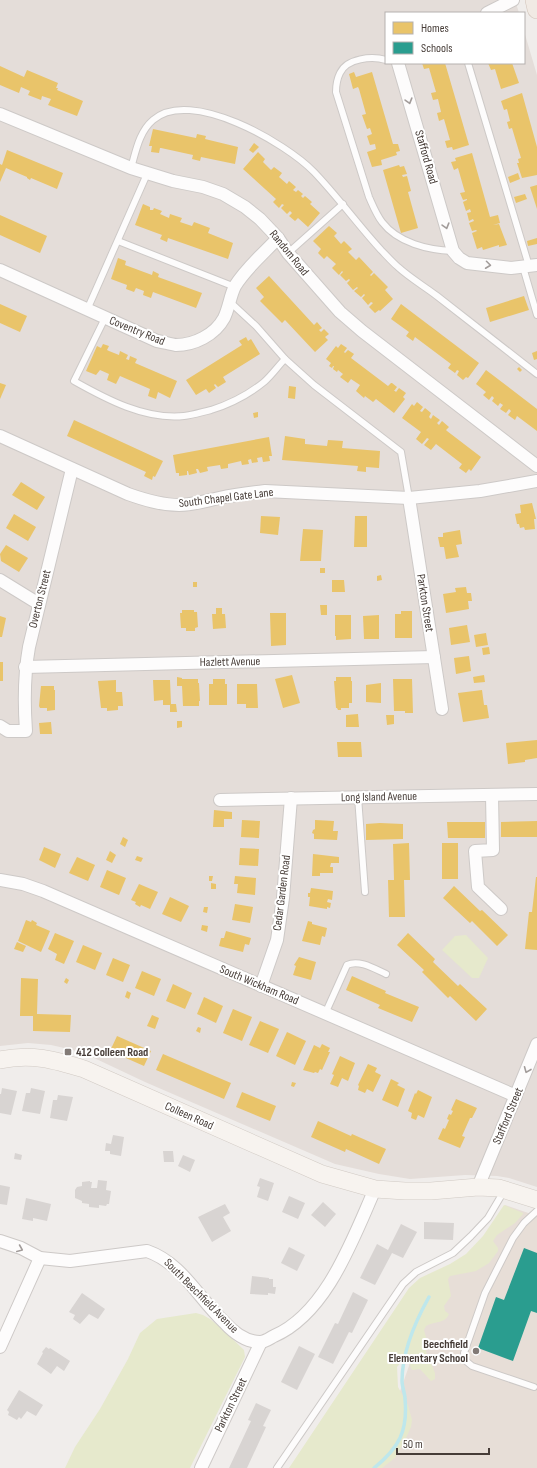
<svg xmlns="http://www.w3.org/2000/svg" width="537" height="1468" viewBox="0 0 537 1468" font-family="'Sofia Sans Condensed',sans-serif">
<style>
.residential{fill:#e4ddd9}
.education{fill:#e7ded7}
.green{fill:#e6e9cc}
.homes{fill:#e9c46a}
.schools{fill:#2a9d8f}
.lines{fill:none;stroke-linecap:round;stroke-linejoin:round}
.stream{stroke:#bee7ec;stroke-width:3.5}
.building{fill:#d8d4d2}
.lane-casing{stroke:#cdc9c7;stroke-width:8}
.street-casing{stroke:#cdc9c7;stroke-width:14}
.secondary-casing{stroke:#d1cac4;stroke-width:18}
.primary-casing{stroke:#d2c4b9;stroke-width:20}
.lane{stroke:#fdfcfc;stroke-width:6}
.street{stroke:#fdfcfc;stroke-width:12}
.secondary{stroke:#f7f3ef;stroke-width:17}
.primary{stroke:#f1eae4;stroke-width:19}
.oneway{stroke:#a29c9a}
.poi-dot{fill:#827a76;stroke:#fff;stroke-width:1.5}
.labels{text-anchor:middle;dominant-baseline:central;stroke-width:4;stroke-linejoin:round;paint-order:stroke}
.street-label{font-size:12px;fill:#463c37;stroke:#fff}
.poi-label{font-size:12px;font-weight:bold;fill:#463c37;stroke:#fff;text-anchor:start}
</style>
<rect width="100%" height="100%" fill="#f0edeb"/>
<path class="residential" d="M0 0H515L519 13H386V63H524V31L537 75V1187L509 1178 497 1176 465 1175 410 1179 379 1174 335 1164 145 1082 92 1057 73 1050 51 1045 28 1043 0 1046Z"/>
<path class="education" d="M505 1205 537 1216V1468H352L387 1428 442 1273 483 1249Z"/>
<g class="green">
<path d="M466 935 488 958 479 978H472L442 950 455 936Z"/>
<path d="M504 1205 523 1213V1214L515 1223 497 1235 493 1241 498 1248V1251L489 1263 476 1271 450 1276 448 1279 451 1296 444 1306 445 1311 449 1314C445 1324 434 1321 426 1326L424 1330 427 1341 426 1352 435 1373V1379L431 1381 420 1369 412 1370 408 1361 401 1362 397 1367 398 1387 408 1405 412 1420 411 1427 406 1438 395 1458 382 1468H289L409 1288 420 1278 450 1264 466 1254 483 1236Z"/>
<path d="M196 1313 203 1315 210 1319 222 1329 244 1350 245 1357 190 1468H65L75 1447 100 1409 128 1359 140 1333 157 1319Z"/>
</g>
<g class="homes">
<path d="M422 63H445L469 145 453 150 452 147 447 148 445 141 450 140 444 119 439 121 437 113 441 112 438 99 433 100 431 93 436 92 429 68 424 69Z"/>
<path d="M488 63H512L519 83 501 89 495 69 491 70Z"/>
<path d="M0 66 24 77 27 70 58 83 56 88H58L57 90 83 101 77 116 48 105 51 99 42 96 41 100 28 95 30 91 21 87 19 93 0 85Z"/>
<path d="M354 72 356 77 372 72 393 144H398L400 151 396 152 397 155 381 160 382 165 372 167 367 152 376 149 375 144 370 145 367 136 372 134 370 128 367 129 362 115 366 114 359 89 358 87 353 89 349 74Z"/>
<path d="M522 93 537 147V175L522 178 517 163H519L518 159 521 158 512 128 509 129 507 122 510 121 507 109 504 110 501 101Z"/>
<path d="M153 129 196 138 197 134 206 136 205 139 238 147 235 164 201 157 200 161 192 159 193 155 161 148H160L159 153 151 152 152 146H149Z"/>
<path d="M254 143 259 147 253 153 249 150Z"/>
<path d="M7 150 63 173 57 189 31 178 30 180 27 178V177L6 168 0 182V164L2 165Z"/>
<path d="M258 152 265 159 263 162 271 170 274 167 282 173 279 177 287 184 289 181 296 187 293 190 296 192 298 190 303 194 301 196 303 198 305 196 312 202 310 204 320 213 308 227 298 218 295 221 289 216 292 213 290 211 287 214 281 208 284 205 282 204 279 208 273 202 276 199 243 169Z"/>
<path d="M472 153 490 217 498 215 500 223 493 225 499 224 507 245 499 247V245L483 250 482 247 477 249 472 233 477 231 476 230 472 231 469 223 474 221 473 219 469 221 467 213 471 212 470 209 466 211 463 202 467 200V199L463 200 460 193 465 192 464 189 458 168 454 170 451 162 456 161 455 158Z"/>
<path d="M399 165 400 167 404 166 407 174 402 175 403 177 407 176 411 191 408 192 418 228 401 233 383 170Z"/>
<path d="M518 173 520 179 510 183 508 177Z"/>
<path d="M537 185V209L530 187Z"/>
<path d="M525 194 527 199 516 203 514 197Z"/>
<path d="M143 204 150 207V211V210H153L154 208 162 211 160 214 169 218 170 214 182 218 180 222 192 226 194 222 210 228 208 233 233 243 228 259 168 238 167 242 160 239 162 235 135 225Z"/>
<path d="M0 215 47 236 40 253 0 235Z"/>
<path d="M329 226 337 233 334 236 341 244 344 241 352 249 348 252 356 260 359 257 373 272 370 275 371 276 374 273 388 287 385 290 393 299 380 311 379 310 375 313 369 307 373 303 371 302 368 305 362 298 365 295 364 294 361 297 354 291 358 288 357 287 353 290 347 283 350 280 349 279 346 281 340 275 343 272 342 271 339 275 332 268 336 264 328 257 327 256 324 259 318 253 321 249 313 241Z"/>
<path d="M537 238V244L528 246 527 241Z"/>
<path d="M118 258 126 261 125 265 152 275 153 271 159 274 158 277 202 293 196 308 153 292 151 298 143 295 144 291 136 288 134 292 126 289 127 285 111 279Z"/>
<path d="M269 276 314 325 317 322 322 328 319 330 321 332 324 329 329 334 325 337 328 340 315 352 285 320 282 323 260 301 264 297 256 288Z"/>
<path d="M524 296 529 310 490 322 486 308Z"/>
<path d="M0 304 27 316 20 332 0 323Z"/>
<path d="M401 304 479 363 468 378 466 377 463 380 457 375 459 371 457 370 455 373 448 368 451 364 415 337 413 341 406 336 409 332 391 319Z"/>
<path d="M246 337 248 341 251 339 260 354 223 377 226 382 218 387 215 384 214 385 216 388 209 393 206 389 196 395 186 380 242 345 239 341Z"/>
<path d="M103 344 109 346 107 350 109 351 119 355 120 351 128 355 126 359 129 360 130 356 137 359 135 363 177 381 170 398 158 392 156 399 148 396 150 389 120 376 116 384 107 380 109 374 100 370 96 375 86 371 97 346 101 348Z"/>
<path d="M341 344 347 348 344 352 345 353 348 350 354 354 351 358 388 386 391 383H392L397 387 394 391H395L396 392 399 388 406 393 403 397 405 399 394 413 376 399 373 402 365 396 364 398 356 391 360 385 351 379 348 383 340 377 343 374 338 370 337 372 333 369 334 366H333L332 368 329 366 331 363 326 359 336 346 338 348Z"/>
<path d="M537 351V359L534 360 532 353Z"/>
<path d="M519 367 522 370 520 372 517 369Z"/>
<path d="M486 370 537 409V431L517 416 515 420 508 415 511 411 509 409 506 413 500 409 503 405 500 403 498 406 492 401 494 398 492 396 489 400 483 395 486 392 476 384Z"/>
<path d="M0 383 6 385 0 399Z"/>
<path d="M289 386 296 387 295 399 288 398Z"/>
<path d="M417 402 423 407 420 411 422 412 425 408 431 413 429 417 431 419 433 415 440 420 437 423 439 425 442 421 449 427 446 430 447 431 481 457 471 471 469 469 466 473 459 468 462 464 436 444 431 450 424 445 429 439 427 438 422 444 416 439 421 432 402 418 412 404 414 406Z"/>
<path d="M258 412V417L254 418 253 413Z"/>
<path d="M74 420 163 461 155 477 153 476 152 480 144 476 146 472 67 436Z"/>
<path d="M285 436 305 439V444L327 446 328 440 343 441 342 448 380 451 379 468 366 467V472L357 471 358 466 282 460Z"/>
<path d="M269 437 272 456H269L270 461 263 462 262 457 257 458 258 462 252 463 251 459 248 460 249 464 242 465 241 461 228 464V468L221 469 220 465 207 467 208 471 200 473 198 469H196L197 473 189 475 188 471H187V475L179 476V473H176L173 455Z"/>
<path d="M21 482 45 497 37 510 12 495Z"/>
<path d="M532 503 536 519H534L535 529 525 530 524 527 520 528 519 524H517L515 514 521 513 520 505Z"/>
<path d="M14 514 36 527 28 541 6 528Z"/>
<path d="M261 516 280 517 278 535 260 533Z"/>
<path d="M355 516H367V547H354Z"/>
<path d="M303 529 323 530 321 561H300Z"/>
<path d="M460 530 462 544 456 545 459 557 446 559 444 547H440L438 537H443V533Z"/>
<path d="M6 545 28 558 19 572 1 561 0 554Z"/>
<rect x="320" y="568" width="5" height="5"/>
<path d="M381 575 382 580 377 581V576Z"/>
<path d="M332 580H344L345 592H332Z"/>
<rect x="193" y="582" width="4" height="5"/>
<path d="M466 587 467 593H471L472 601H468L469 609 446 613 443 594 456 592 455 588Z"/>
<path d="M320 605H327V615H321Z"/>
<path d="M216 608H222V614H225L226 628 213 629 212 614H216Z"/>
<path d="M182 610H194V612H197L198 627 195 628V631H186V628H181L180 613H182Z"/>
<path d="M401 611H412V638H395V614H401Z"/>
<path d="M270 613H286V645L271 646Z"/>
<path d="M335 615H351V639L336 640V636H335Z"/>
<path d="M379 615V639H364L363 616Z"/>
<path d="M0 616 6 618 2 637H0Z"/>
<path d="M467 625 470 642 451 645 449 628Z"/>
<path d="M486 633 488 645 476 647 474 635Z"/>
<path d="M489 647 490 654 483 655 482 648Z"/>
<path d="M469 656 471 671 456 674 454 658Z"/>
<rect x="0" y="662" width="3" height="19"/>
<path d="M292 675 300 703 283 708 275 679Z"/>
<path d="M484 675 485 682 474 683 473 677Z"/>
<path d="M177 677 182 678V684V679H198V683H199L200 701H199V706H183L182 686H177Z"/>
<path d="M336 677H351V681H352V703H349V708H341V710H338L337 708H336L334 681H336Z"/>
<path d="M213 679H225V684H227V705H209V684H213Z"/>
<path d="M393 679H412L413 713H405V711H394Z"/>
<path d="M116 680V692H122L123 706H118V710L107 711V708H101L98 681Z"/>
<path d="M153 680H170L171 704H176L177 712H170V705H163V700L154 701Z"/>
<path d="M381 683V703L366 702V685Z"/>
<path d="M237 684H257L258 708H246V704H237Z"/>
<path d="M41 686H54V690H55V710L47 711V708H40L39 706Z"/>
<path d="M482 690 484 705H487L489 718 463 722 458 693Z"/>
<path d="M358 714 359 727H346V715Z"/>
<path d="M386 715H394V724L387 725Z"/>
<path d="M177 721H182V727L177 728Z"/>
<path d="M51 722 52 734H40L39 723Z"/>
<path d="M537 740V758L525 760V762L508 764 506 743Z"/>
<path d="M337 742H361L362 757H338Z"/>
<path d="M214 810 232 812V819H224V827H213Z"/>
<path d="M242 820 260 821 259 838 241 837Z"/>
<path d="M315 820 334 821 333 831H338L337 840 314 839V834L312 833 313 830 315 829Z"/>
<path d="M537 821V837H501V822Z"/>
<path d="M447 822H485V838H448Z"/>
<path d="M380 823 403 824V839L366 840V824Z"/>
<path d="M123 837 128 840 125 847 120 844Z"/>
<path d="M409 843 410 880H404L405 917H389L388 880H394L393 844Z"/>
<rect x="442" y="843" width="16" height="36"/>
<path d="M44 847 61 854 55 868 39 860Z"/>
<path d="M240 848 259 849 258 866 239 865Z"/>
<path d="M110 851 116 855 112 863 106 860Z"/>
<path d="M313 854 339 857V863H331L330 867H333V873H320V876H312Z"/>
<path d="M137 856 143 858 141 862 135 860Z"/>
<path d="M77 857 95 865 88 881 69 873Z"/>
<path d="M107 870 126 878 119 895 100 887Z"/>
<path d="M209 876H213L212 881H209Z"/>
<path d="M235 876 256 878 255 895 237 893 238 884H234Z"/>
<path d="M536 877H537V950L525 949 529 912H532Z"/>
<path d="M211 883 216 884V889H211Z"/>
<path d="M139 884 158 892 150 909 141 905 140 907 135 904 136 902 131 900Z"/>
<path d="M454 886 480 911 482 910 508 935 497 946 472 921 470 923 443 898Z"/>
<path d="M311 888 333 891 332 900 328 899 327 902 331 903 330 908 327 907V909L309 906 310 897H308V893H310Z"/>
<path d="M170 897 189 906 181 922 162 914Z"/>
<path d="M235 904 253 907 250 923 232 920Z"/>
<path d="M204 907H208L207 913 203 912Z"/>
<path d="M26 920 31 922 32 920 37 923 36 925 50 931 41 952 18 941Z"/>
<path d="M308 921 312 922V924L327 928 325 937 322 936 320 945 302 941Z"/>
<path d="M202 925 208 926 207 932 201 930Z"/>
<path d="M226 931 251 938 249 945 245 944 243 952 219 946 221 938H224Z"/>
<path d="M55 933 74 941 64 964 55 960 57 954 48 949Z"/>
<path d="M408 933 435 959 433 962 458 986 460 984 487 1009 476 1021 450 996 448 998 422 972 424 970 397 945Z"/>
<path d="M17 942 26 946 23 952 14 949Z"/>
<path d="M83 945 102 953 95 970 76 962Z"/>
<path d="M299 957 316 962 311 980 293 975 296 966 294 965Z"/>
<path d="M113 958 130 965 123 982 106 975Z"/>
<path d="M142 971 161 979 154 996 135 988Z"/>
<path d="M352 976 386 991 385 993 419 1007 412 1022 378 1008 380 1005 346 990Z"/>
<path d="M21 978 38 979 37 1014 71 1015 70 1032 33 1031V1016H20Z"/>
<path d="M66 978 69 980 67 984 64 982Z"/>
<path d="M173 984 192 993 185 1009 166 1001Z"/>
<path d="M127 991 131 993 129 999 125 997Z"/>
<path d="M204 997 223 1006 216 1023 197 1014Z"/>
<path d="M233 1009 252 1017 242 1041 223 1033Z"/>
<path d="M152 1015 159 1018 155 1029 147 1026Z"/>
<path d="M260 1021 279 1029 268 1053 249 1045Z"/>
<path d="M198 1027 201 1028 200 1033 196 1031Z"/>
<path d="M287 1032 306 1041 295 1065 276 1056Z"/>
<path d="M117 1036 151 1051 144 1066 110 1051Z"/>
<path d="M322 1044 330 1048 328 1052H330L322 1070 320 1069 318 1073 315 1072 314 1073 303 1070 314 1045 320 1048Z"/>
<path d="M163 1054 231 1083 224 1099 156 1070Z"/>
<path d="M340 1056 355 1063 348 1081 342 1078 338 1087 330 1084 334 1075 332 1074Z"/>
<path d="M368 1064 377 1068 375 1072 381 1075 373 1092 367 1089 365 1093 358 1090 359 1086 358 1085Z"/>
<path d="M391 1079 399 1083 397 1085 405 1089 398 1107 382 1100Z"/>
<path d="M292 1082 296 1083 294 1087 291 1086Z"/>
<path d="M418 1090 432 1097 424 1118 418 1115 416 1120 411 1118 412 1113 408 1111 415 1093 416 1094Z"/>
<path d="M242 1092 276 1106 270 1121 236 1107Z"/>
<path d="M456 1099 477 1108 472 1118H470L462 1136 465 1137 460 1148 438 1139 443 1128 445 1129 449 1120 447 1119 449 1114 451 1115 453 1111 451 1110Z"/>
<path d="M318 1121 351 1136 352 1134 386 1149 379 1164 346 1149 345 1152 311 1137Z"/>
</g>
<path class="schools" d="M524 1248 537 1253V1313L531 1311 513 1361 478 1348 496 1297 504 1300Z"/>
<g class="lines">
<path class="stream" d="M374 1468C399 1448 408 1431 405 1399 405 1393 402 1387 402 1381 402 1352 415 1322 429 1297"/>
</g>
<g class="building">
<path d="M2 1088 17 1091 11 1115 0 1113V1094H1Z"/>
<path d="M31 1088 45 1091 40 1114 22 1111 26 1093H30Z"/>
<path d="M58 1095 73 1097 67 1121 50 1118 53 1100H57Z"/>
<path d="M113 1135 124 1137 121 1156 110 1154V1151H105L106 1143 111 1144Z"/>
<path d="M163 1151H173L174 1162H164Z"/>
<path d="M15 1153 22 1155 21 1160 14 1159Z"/>
<path d="M183 1155 195 1160 190 1172 178 1166Z"/>
<path d="M260 1178 274 1183 268 1201 257 1197 260 1187 257 1186Z"/>
<path d="M98 1180 107 1181 106 1190 111 1191 109 1204H107L106 1206 99 1205V1208L89 1207V1204L82 1203V1201L75 1198V1190L77 1187 82 1186V1182L90 1181V1182H92L91 1188H97Z"/>
<path d="M0 1185 10 1187 7 1205 0 1204Z"/>
<path d="M289 1196 305 1203 298 1219 282 1212Z"/>
<path d="M26 1198 51 1204 47 1221 33 1218V1221L22 1219Z"/>
<path d="M323 1202 336 1214 325 1227 311 1215Z"/>
<path d="M225 1204 230 1213 223 1217 231 1231 212 1242 198 1217Z"/>
<path d="M424 1222 454 1223 453 1240 424 1239Z"/>
<path d="M401 1224 417 1232 403 1258 392 1253 375 1285 360 1278 377 1244 388 1250Z"/>
<path d="M289 1247 305 1255 297 1271 281 1263Z"/>
<path d="M252 1276 269 1278V1279H273V1287H276L275 1294 268 1293V1295L250 1294Z"/>
<path d="M353 1292 368 1300 352 1333 349 1332 333 1364 318 1357 335 1323 338 1324Z"/>
<path d="M82 1293 105 1309 98 1319 89 1314 80 1324 73 1319 75 1315 69 1312Z"/>
<path d="M299 1346 315 1354 297 1390 281 1382Z"/>
<path d="M46 1347 49 1349 50 1348 70 1361 64 1371 57 1366 51 1374 37 1364 43 1353 42 1352Z"/>
<path d="M19 1390 43 1405 36 1416 27 1411 21 1419 19 1417 17 1420 8 1415 9 1412 7 1410Z"/>
<path d="M256 1403 271 1410 263 1426 266 1427 247 1468H229L251 1421 248 1420Z"/>
</g>
<g class="lines">
<defs>
<g id="lane">
<path d="M386 60C372 56 347 58 340 73 337 79 336 85 336 92L369 197C373 206 376 214 382 222 398 243 428 250 453 251"/>
<path d="M468 63 529 266"/>
<path d="M131 168C136 151 139 132 153 120 190 87 286 143 314 172 338 197 358 225 381 250 387 256 392 262 398 267 410 278 424 286 437 296 470 322 504 348 537 374"/>
<path d="M118 241 235 287"/>
<path d="M288 253 343 204"/>
<path d="M523 267 537 315"/>
<path d="M230 302 256 326 285 359 314 385 401 452 409 498"/>
<path d="M87 310 147 174"/>
<path d="M105 318 74 381C106 399 145 420 184 416 193 415 202 412 211 410 230 404 248 395 264 382 272 375 278 366 285 359"/>
<path d="M358 797 365 892"/>
<path d="M325 1014 347 965C359 959 375 969 386 974"/>
<path d="M534 1387 472 1366 466 1361 464 1353 485 1293 513 1238 524 1223 537 1211"/>
<path d="M277 1468 403 1284 416 1272 453 1253 471 1236 488 1218 504 1191"/>
</g>
<g id="street">
<path d="M487 13 513 0"/>
<path d="M398 63 453 251 459 258 467 263 511 268 537 265"/>
<path d="M0 114 131 168 173 181 203 187 223 194 245 207 260 219 278 238 288 253 340 312 362 331 537 466"/>
<path d="M0 270 157 341C163 342 170 344 176 345 194 345 215 335 224 318 229 308 230 296 235 286 246 268 264 253 278 238"/>
<path d="M0 436 128 494C145 500 161 505 179 505 193 505 205 501 219 498 234 495 249 493 265 491L409 498 480 491 537 481"/>
<path d="M409 498 442 709"/>
<path d="M0 580 39 604"/>
<path d="M25 667 434 657"/>
<path d="M0 726 8 731H26C24 703 24 675 29 647L72 469"/>
<path d="M492 795 493 850 475 851 478 887 501 909"/>
<path d="M220 800 537 794"/>
<path d="M0 880 23 884 43 891 516 1096"/>
<path d="M261 986 277 940 283 898 291 798"/>
<path d="M478 1187 537 1044"/>
<path d="M0 1241 21 1248 40 1258 70 1261 147 1251C182 1263 198 1298 224 1322 233 1332 246 1342 260 1342 265 1342 270 1338 274 1336 327 1313 353 1238 375 1189"/>
<path d="M0 1347 40 1258"/>
<path d="M201 1468 261 1342"/>
</g>
<path id="secondary" d="M0 1060C31 1053 55 1060 84 1069L322 1174 375 1189 405 1191H431L478 1187 499 1188 537 1200"/>
<path id="primary" d="M535 0 537 9"/>
</defs>
<use href="#lane" class="lane-casing"/>
<use href="#street" class="street-casing"/>
<use href="#secondary" class="secondary-casing"/>
<use href="#primary" class="primary-casing"/>
<use href="#lane" class="lane"/>
<use href="#street" class="street"/>
<use href="#secondary" class="secondary"/>
<use href="#primary" class="primary"/>
</g>
<defs><path id="oneway-chevron" d="M-2-3.5L2.5 0L-2 3.5" fill="none" stroke-width="1.6" stroke-linecap="round" stroke-linejoin="round"/></defs>
<g class="oneway">
<use href="#oneway-chevron" transform="translate(409 101) rotate(74)"/>
<use href="#oneway-chevron" transform="translate(446 226) rotate(74)"/>
<use href="#oneway-chevron" transform="translate(488 265) rotate(7)"/>
<use href="#oneway-chevron" transform="translate(527 1070) rotate(112)"/>
<use href="#oneway-chevron" transform="translate(20 1249) rotate(23)"/>
</g>
<g class="poi-dot">
<rect x="64" y="1048" width="8" height="8" rx="2"/>
<circle cx="476" cy="1351" r="4"/>
</g>
<g class="labels">
<g class="street-label">
<text transform="translate(426 157) rotate(74)">Stafford Road</text>
<text transform="translate(289 253) rotate(51)">Random Road</text>
<text transform="translate(137 331) rotate(22)">Coventry Road</text>
<text transform="translate(226 498) rotate(-7)">South Chapel Gate Lane</text>
<text transform="translate(40 599) rotate(-76)">Overton Street</text>
<text transform="translate(425 603) rotate(81)">Parkton Street</text>
<text transform="translate(230 662) rotate(-1)">Hazlett Avenue</text>
<text transform="translate(379 797) rotate(-1)">Long Island Avenue</text>
<text transform="translate(282 893) rotate(-83)">Cedar Garden Road</text>
<text transform="translate(259 985) rotate(23)">South Wickham Road</text>
<text transform="translate(189 1116) rotate(24)">Colleen Road</text>
<text transform="translate(508 1116) rotate(-67)">Stafford Street</text>
<text transform="translate(201 1296) rotate(45)">South Beechfield Avenue</text>
<text transform="translate(231 1405) rotate(-64)">Parkton Street</text>
</g>
<g class="poi-label">
<text x="76" y="1052">412 Colleen Road</text>
<text x="468" y="1344" text-anchor="end">Beechfield<tspan x="468" dy="14">Elementary School</tspan></text>
</g>
</g>
<rect x="385" y="12" width="140" height="52" fill="#ffffff" stroke="#b5b1af"/>
<rect x="393" y="22" width="20" height="12" fill="#e9c46a" stroke="#b5b1af"/>
<text x="421" y="32" font-size="12" fill="#463c37">Homes</text>
<rect x="393" y="42" width="20" height="12" fill="#2a9d8f" stroke="#b5b1af"/>
<text x="421" y="52" font-size="12" fill="#463c37">Schools</text>
<path d="M397 1448v6h92v-6" fill="none" stroke="#463c37" stroke-width="2"/>
<text x="403" y="1448" font-size="12" fill="#463c37" stroke="#ffffff" stroke-width="3" paint-order="stroke">50 m</text>
</svg>
